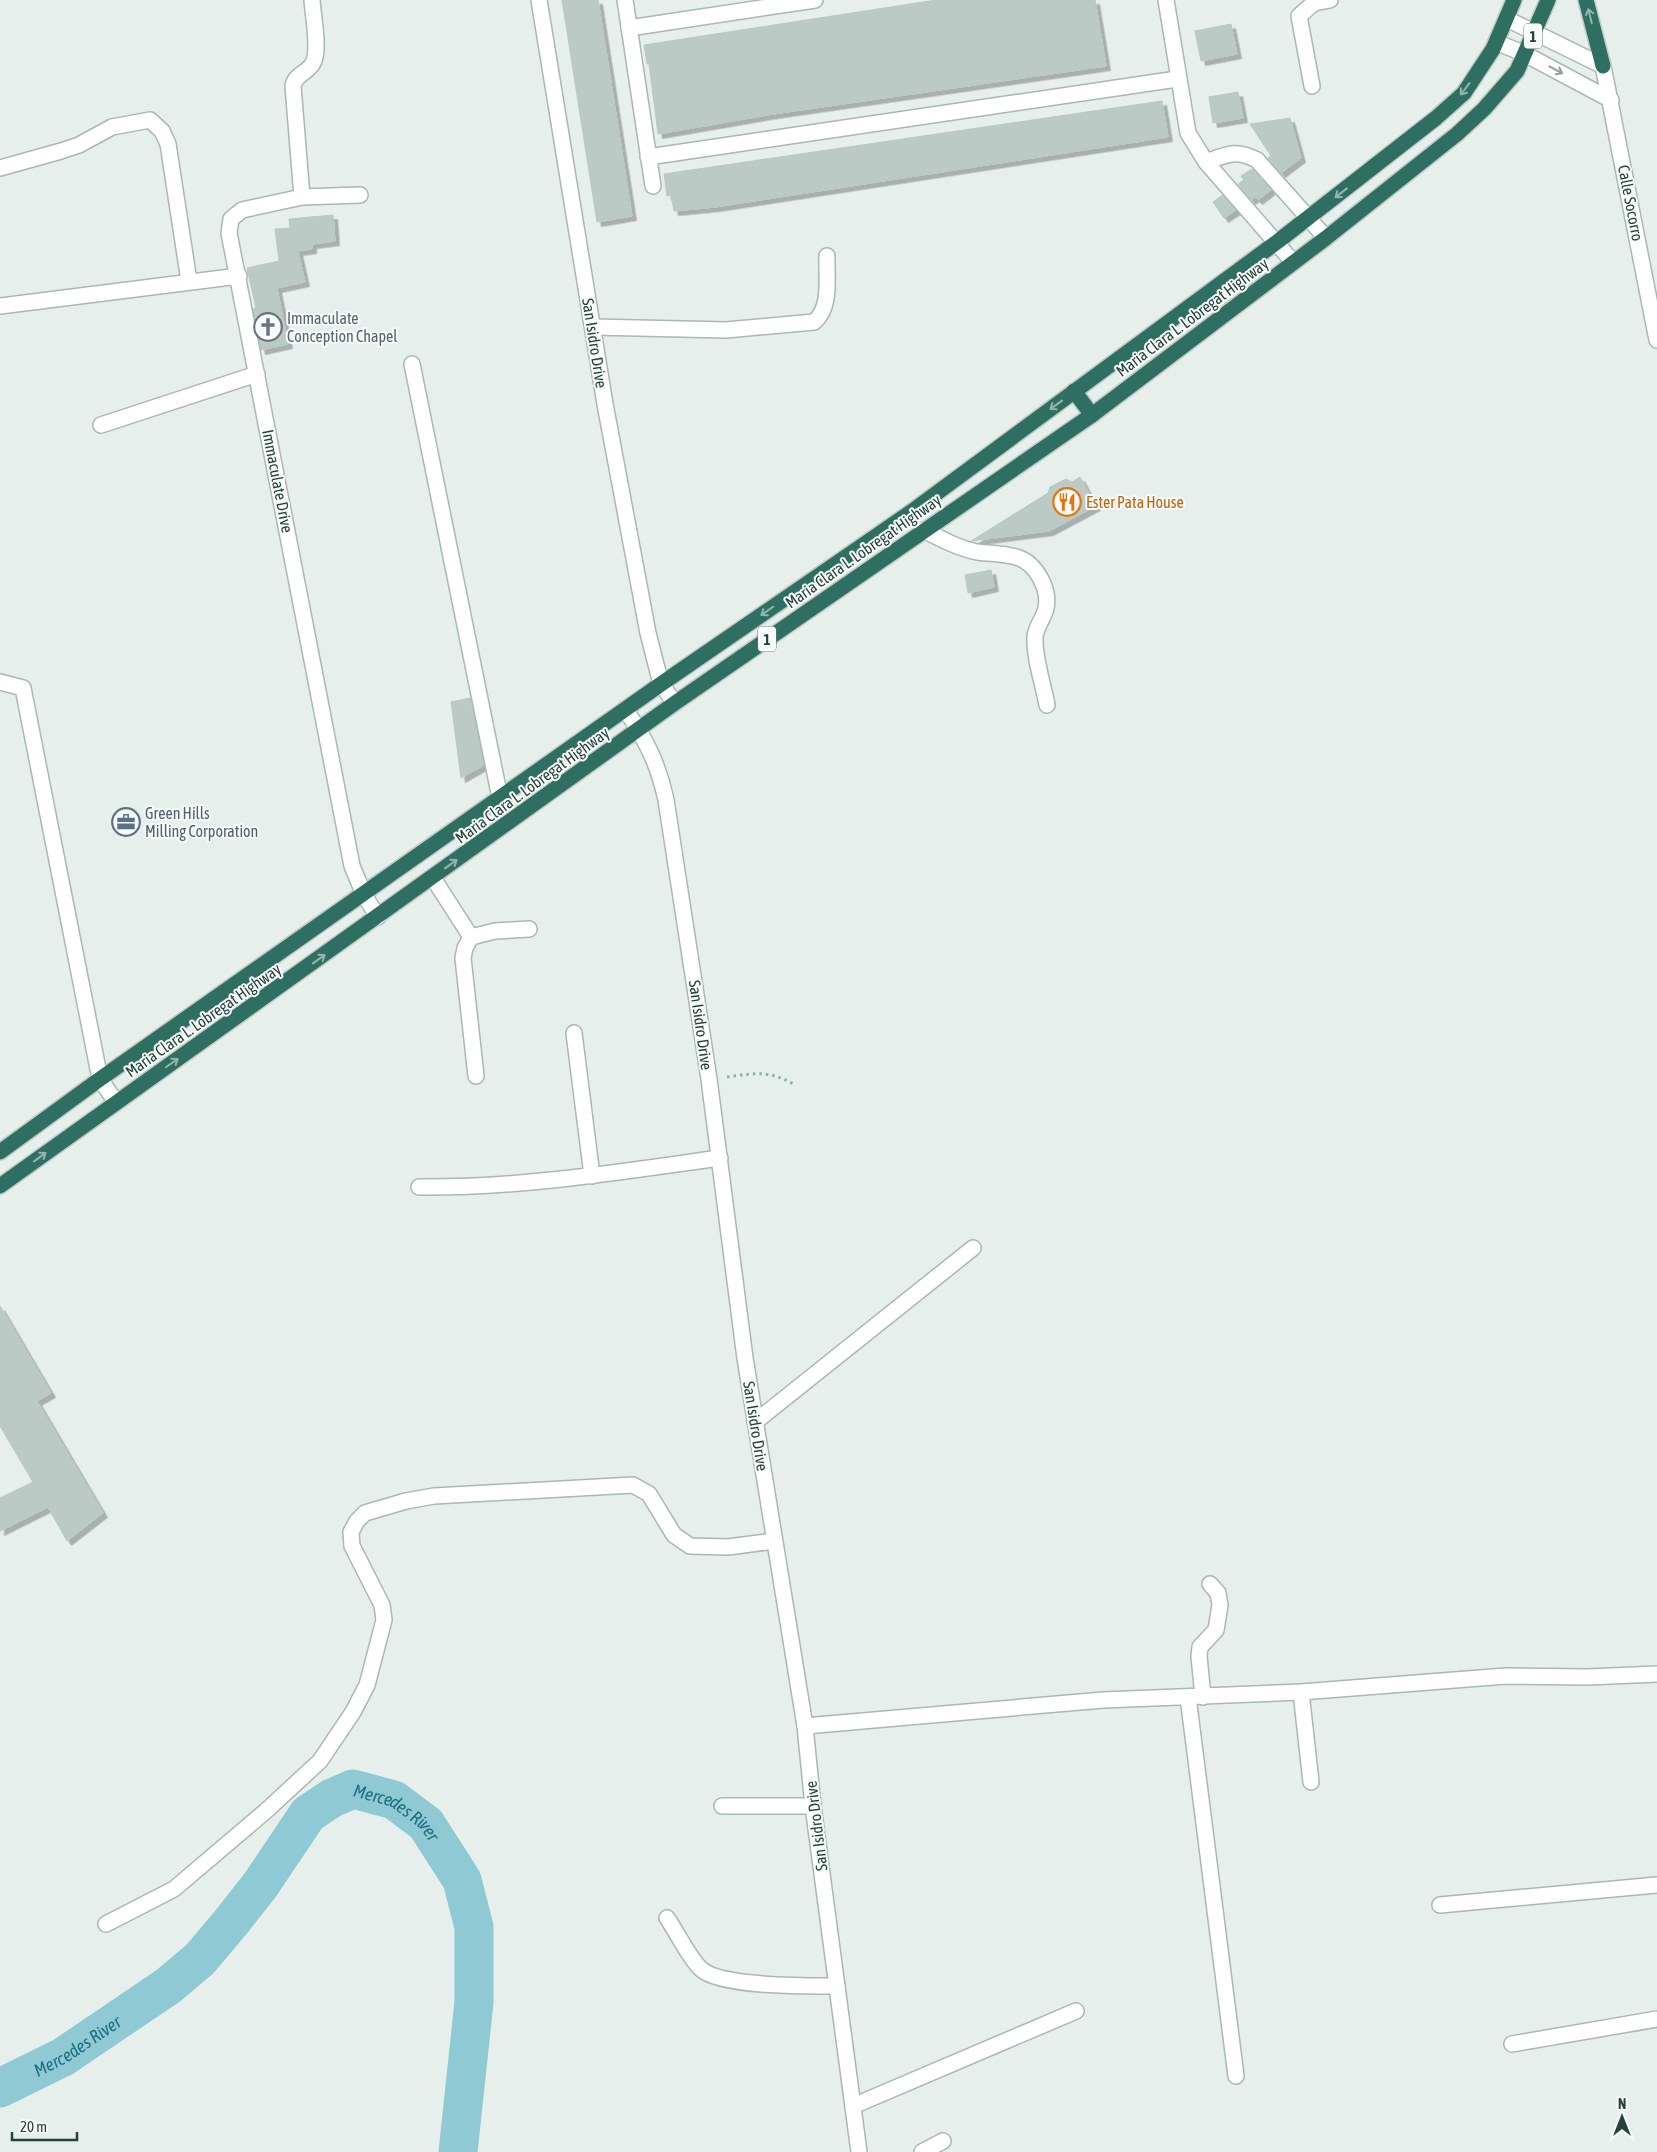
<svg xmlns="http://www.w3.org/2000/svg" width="1657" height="2152" viewBox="0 0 1657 2152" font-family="'Asap Condensed',sans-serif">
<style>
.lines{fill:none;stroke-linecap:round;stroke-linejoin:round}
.river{stroke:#8ec9d4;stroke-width:39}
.building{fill:#bbcac4;stroke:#b8c9c2;filter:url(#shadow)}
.minor-casing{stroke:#a8b8b2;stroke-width:18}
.highway-casing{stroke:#c2cac8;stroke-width:18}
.path{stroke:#86b3a5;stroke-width:3;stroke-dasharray:2.5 4;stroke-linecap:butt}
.minor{stroke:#fff;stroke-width:15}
.highway{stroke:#2f6f62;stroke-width:15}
.oneway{stroke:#93b5ae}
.oneway2{stroke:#92a09c}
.labels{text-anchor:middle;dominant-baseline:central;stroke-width:4;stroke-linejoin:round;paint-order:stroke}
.shield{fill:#f7fbf9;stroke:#637a73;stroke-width:1}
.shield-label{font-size:15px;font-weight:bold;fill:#24423a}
.street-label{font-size:16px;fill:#24423a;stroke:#f7fbf9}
.worship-label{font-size:16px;fill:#5b616d;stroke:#f7fbf9;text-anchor:start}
.food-label{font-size:16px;fill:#c56008;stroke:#f7fbf9;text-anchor:start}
.service-label{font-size:16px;fill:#4e5e75;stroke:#f7fbf9;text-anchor:start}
.water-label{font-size:18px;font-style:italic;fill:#1c6f80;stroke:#f7fbf9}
</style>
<defs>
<filter id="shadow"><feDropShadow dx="4.5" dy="4.5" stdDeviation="0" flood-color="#0004"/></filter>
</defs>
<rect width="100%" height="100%" fill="#e6efeb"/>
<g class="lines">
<path class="river" id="s1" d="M0 2088 63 2057 168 1986 200 1959 232 1921 261 1884 308 1814 332 1798 353 1789 394 1800 426 1824 462 1880 474 1927V2002L458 2152"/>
</g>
<g class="building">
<path d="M562 0H598L632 216 597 222Z"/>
<path d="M936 0H1095L1106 66 773 114 658 134 649 64H647L644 45Z"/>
<path d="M1231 24 1237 54 1201 61 1195 31Z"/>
<path d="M1238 92 1243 118 1213 123 1209 97Z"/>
<path d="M1162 101 1168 137 715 207 674 211 671 195 667 196 664 174Z"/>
<path d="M1290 118 1301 158 1281 173 1268 158 1271 156 1250 124Z"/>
<path d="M1252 169 1271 190 1258 200 1255 197 1251 200 1238 184 1244 180 1241 176Z"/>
<path d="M1223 195 1236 210 1224 218 1213 202Z"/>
<path d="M333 215 335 241 312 244V249L298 251 305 282 277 288 288 344 261 350 253 309 256 308 247 268 279 261 275 229 290 228 289 219Z"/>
<path d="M1080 477 1096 506 1049 531 971 541 1048 493 1050 487 1066 479 1072 482Z"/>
<path d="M991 570 994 587 968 593 965 575Z"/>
<path d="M470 698 484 765 461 778 451 702Z"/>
<path d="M0 1306 51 1393 37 1401 103 1513 67 1541 48 1507 0 1531V1498L33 1482 0 1426Z"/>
</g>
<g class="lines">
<defs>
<g id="minor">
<path d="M312 0C313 16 320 50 313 63 308 73 295 74 293 86L302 197 242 210 231 219 229 233 352 866 364 895 378 917"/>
<path d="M539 0 605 404 648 633 661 684 675 703"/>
<path d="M625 0 653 186"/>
<path d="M1166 0 1188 133 1206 162 1293 262"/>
<path d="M1507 19 1603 66 1657 340"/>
<path d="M629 28 815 0"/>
<path d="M1496 42 1525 54 1611 100"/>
<path d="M1312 86 1299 16 1314 3 1330 0"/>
<path d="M648 157 1177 79"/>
<path d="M1206 162C1228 154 1236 149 1257 160L1326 238"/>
<path d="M0 168 61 151 79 145 112 127 150 120 162 131 168 144 189 281"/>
<path d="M302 197 360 195"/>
<path d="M0 306 239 276"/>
<path d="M593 327 726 330 814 322C832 307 826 278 827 256"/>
<path d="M412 364 500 798"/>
<path d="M101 425 257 374"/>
<path d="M924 530C941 539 958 548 977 552 992 554 1005 553 1019 558 1036 564 1050 589 1046 608 1044 618 1036 626 1035 637 1034 658 1043 683 1047 705"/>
<path d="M0 682 23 688 100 1079 116 1102"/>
<path d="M625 709C646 740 658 763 666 800L709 1079 745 1358 805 1726 813 1806 859 2152"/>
<path d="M433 878 471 937 465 948 463 958 476 1076"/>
<path d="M471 937 495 931 529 929"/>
<path d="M574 1033 592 1176"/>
<path d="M419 1187C520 1188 620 1172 720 1158"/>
<path d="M755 1422 973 1248"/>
<path d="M1301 1692 1311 1782"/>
<path d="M1188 1697 1236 2076"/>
<path d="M1203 1697 1199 1656 1200 1647 1216 1630 1220 1605 1218 1593 1210 1584"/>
<path d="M805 1726 1103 1700 1301 1692 1506 1676 1588 1677 1657 1674"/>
<path d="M722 1806H813"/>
<path d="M1440 1905 1657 1885"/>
<path d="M667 1918C677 1932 689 1958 701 1969 720 1987 808 1986 837 1986"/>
<path d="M106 1924 174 1889 267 1810 320 1761 353 1712 367 1685 384 1620 382 1605 352 1546 351 1532 357 1521 365 1513 406 1501 434 1496 633 1485 649 1494 674 1535 690 1546 728 1547 774 1541"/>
<path d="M1512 2044 1657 2019"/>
<path d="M853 2106 1076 2011"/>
<path d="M922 2152 943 2141"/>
</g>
<g id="highway">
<path d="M1586 0 1603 66"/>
<path d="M1074 391 1092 415"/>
<path d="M0 1152 100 1079 661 684 911 512 1277 242 1436 118 1464 93 1493 49 1514 0"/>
<path d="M0 1186 675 703 1092 415 1326 238 1457 134 1484 109 1517 71 1548 0"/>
</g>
</defs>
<use href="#minor" class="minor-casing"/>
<use href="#highway" class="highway-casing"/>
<path class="path" d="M727 1077C755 1073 770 1070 795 1085"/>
<use href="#minor" class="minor"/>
<use href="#highway" class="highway"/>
</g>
<defs><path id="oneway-shaft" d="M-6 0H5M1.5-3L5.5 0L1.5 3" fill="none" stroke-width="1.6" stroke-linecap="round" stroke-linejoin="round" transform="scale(1.25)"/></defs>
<g class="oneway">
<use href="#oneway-shaft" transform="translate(1590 16) rotate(-104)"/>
<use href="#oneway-shaft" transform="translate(1465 89) rotate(127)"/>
<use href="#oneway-shaft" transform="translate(1341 193) rotate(142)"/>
<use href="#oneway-shaft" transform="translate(1056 405) rotate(144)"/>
<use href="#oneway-shaft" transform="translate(767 611) rotate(145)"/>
<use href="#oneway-shaft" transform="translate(451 864) rotate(-36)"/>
<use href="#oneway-shaft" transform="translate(319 959) rotate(-36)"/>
<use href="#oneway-shaft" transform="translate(172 1063) rotate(-35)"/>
<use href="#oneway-shaft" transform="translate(40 1157) rotate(-36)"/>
</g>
<use class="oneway2" href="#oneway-shaft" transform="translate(1556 70) rotate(28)"/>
<defs>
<symbol id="church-ring" viewBox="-11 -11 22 22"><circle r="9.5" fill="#f7fbf9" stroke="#6b7280" stroke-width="1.5"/><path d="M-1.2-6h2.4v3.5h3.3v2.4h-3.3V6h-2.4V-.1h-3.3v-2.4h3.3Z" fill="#6b7280"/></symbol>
<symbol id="restaurant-ring" viewBox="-11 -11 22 22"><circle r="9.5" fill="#f7fbf9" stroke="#e8710a" stroke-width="1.5"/><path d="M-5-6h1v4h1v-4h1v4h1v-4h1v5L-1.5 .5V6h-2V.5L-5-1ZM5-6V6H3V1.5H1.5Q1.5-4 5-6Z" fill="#e8710a"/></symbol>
<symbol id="office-ring" viewBox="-11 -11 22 22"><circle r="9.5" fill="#f7fbf9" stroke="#5c6f8a" stroke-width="1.5"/><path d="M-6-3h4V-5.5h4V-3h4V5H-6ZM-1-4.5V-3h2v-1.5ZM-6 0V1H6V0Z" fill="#5c6f8a"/></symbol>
</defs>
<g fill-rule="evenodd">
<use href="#church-ring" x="252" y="311" width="32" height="32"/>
<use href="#restaurant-ring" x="1051" y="486" width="32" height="32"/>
<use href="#office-ring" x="110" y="806" width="32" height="32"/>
</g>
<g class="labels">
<g class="shield">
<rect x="1524" y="23.5" width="18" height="25" rx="4"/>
<rect x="758" y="626.5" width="18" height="25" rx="4"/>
</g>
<g class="shield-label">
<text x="1533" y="36">1</text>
<text x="767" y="639">1</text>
</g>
<g class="street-label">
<text transform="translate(1631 203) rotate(79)">Calle Socorro</text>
<text transform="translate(1192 317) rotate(-37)">Maria Clara L. Lobregat Highway</text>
<text transform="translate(595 343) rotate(81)">San Isidro Drive</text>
<text transform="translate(278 481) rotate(79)">Immaculate Drive</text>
<text transform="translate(863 551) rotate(-35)">Maria Clara L. Lobregat Highway</text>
<text transform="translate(532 785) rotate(-36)">Maria Clara L. Lobregat Highway</text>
<text transform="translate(203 1020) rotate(-35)">Maria Clara L. Lobregat Highway</text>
<text transform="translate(701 1025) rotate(82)">San Isidro Drive</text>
<text transform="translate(756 1426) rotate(81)">San Isidro Drive</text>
<text transform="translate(816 1826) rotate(-97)">San Isidro Drive</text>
</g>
<g class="worship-label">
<text x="287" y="318">Immaculate<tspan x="287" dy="18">Conception Chapel</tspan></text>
</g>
<g class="food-label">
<text x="1086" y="502">Ester Pata House</text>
</g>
<g class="service-label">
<text x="145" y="813">Green Hills<tspan x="145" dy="18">Milling Corporation</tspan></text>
</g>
<g class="water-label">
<text stroke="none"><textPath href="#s1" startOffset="522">Mercedes River</textPath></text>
<text stroke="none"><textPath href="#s1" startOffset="88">Mercedes River</textPath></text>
</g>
</g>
<g transform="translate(1622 2117)" stroke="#f7fbf9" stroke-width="4" paint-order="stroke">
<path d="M0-4L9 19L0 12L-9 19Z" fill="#24423a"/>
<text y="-8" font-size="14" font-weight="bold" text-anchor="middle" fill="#24423a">N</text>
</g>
<path d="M12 2132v8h65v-8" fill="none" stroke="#24423a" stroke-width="2.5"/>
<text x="20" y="2132" font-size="15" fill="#24423a" stroke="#f7fbf9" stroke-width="4" paint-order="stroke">20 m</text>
</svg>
